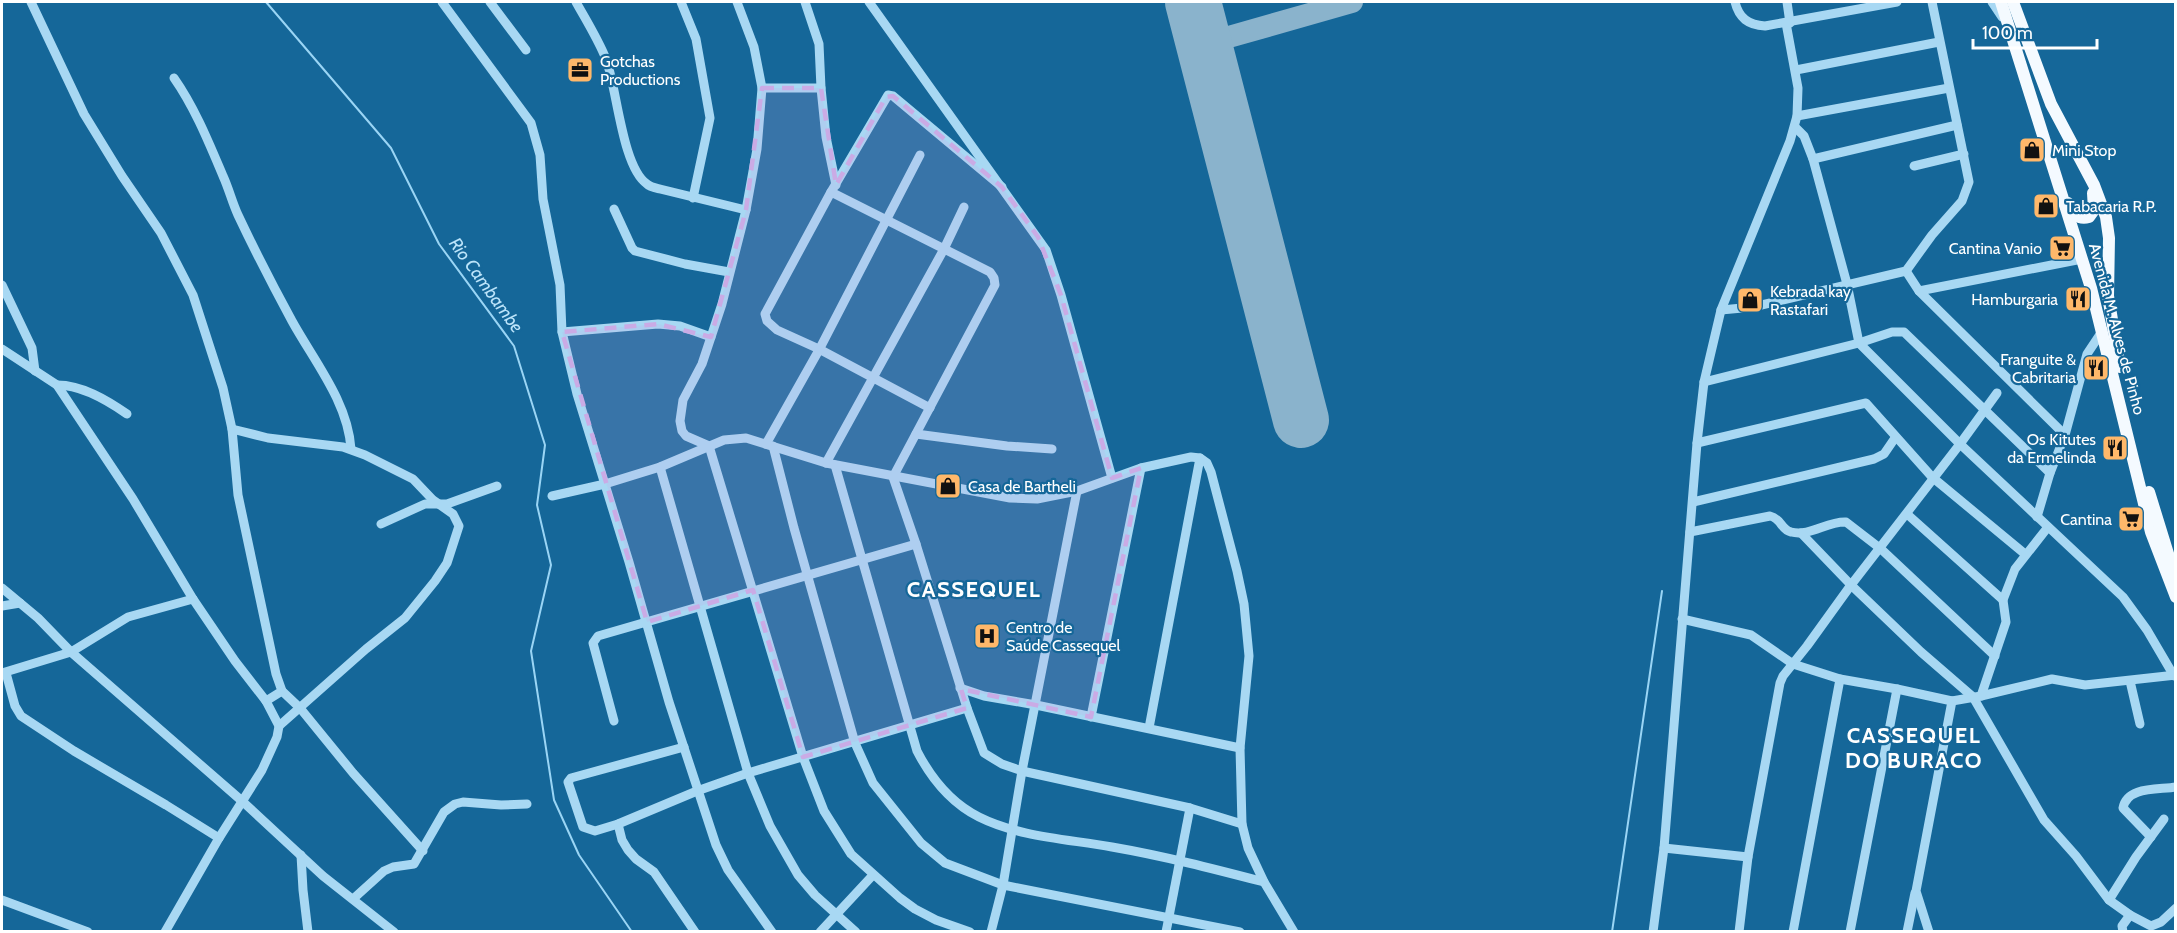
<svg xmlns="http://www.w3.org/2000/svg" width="2177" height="933" viewBox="0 0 2177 933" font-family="Cabin,sans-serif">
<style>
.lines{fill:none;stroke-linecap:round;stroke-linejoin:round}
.stream{stroke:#9ad5f5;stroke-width:2}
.taxiway{stroke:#8ab3cc;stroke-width:22}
.runway{stroke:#8ab3cc;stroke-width:56}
.minor{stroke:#a8d8f3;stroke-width:9}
.major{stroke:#f4faff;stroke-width:12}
.marked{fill:#caabe5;fill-opacity:0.2;stroke:#caabe5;stroke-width:4.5;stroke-dasharray:12 8;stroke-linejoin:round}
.labels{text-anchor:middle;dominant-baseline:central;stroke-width:4.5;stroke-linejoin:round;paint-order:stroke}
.poi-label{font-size:16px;fill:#fff;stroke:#156799;text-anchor:start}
.street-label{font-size:16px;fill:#fff;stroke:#156799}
.water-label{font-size:18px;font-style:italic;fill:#bce4fa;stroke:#156799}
.district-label{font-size:22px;font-weight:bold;letter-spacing:1.5px;fill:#fff;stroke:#156799}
</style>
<rect width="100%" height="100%" fill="#156799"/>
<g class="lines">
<g class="stream">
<path d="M266 2 391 148 439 244 514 346 545 445 537 505 551 565 531 651 554 800 579 855 632 932"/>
<path d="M1612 932 1662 591"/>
</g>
<path class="taxiway" d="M1204 44 1352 2"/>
<path class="runway" d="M1193 2 1301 420"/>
<g class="minor">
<path d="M31 2 84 114 122 176 161 233 193 295 223 388 232 429 238 495 276 674 282 691 266 701 279 726 277 737 262 770 219 838 165 932"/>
<path d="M442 2 531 123 540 155 543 199 560 285 562 332 577 394 629 562 669 702 716 845 728 870 772 932"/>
<path d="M490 2 526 50"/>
<path d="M576 2C586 20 598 39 606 59 617 88 622 167 647 184 650 187 656 188 660 189L746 210"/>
<path d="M681 2 696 39 710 118 693 198"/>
<path d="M737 2 754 47 762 88 757 149 746 210 722 304 702 364 683 400 680 421 682 431 686 436 709 446 803 757 824 811 851 854 900 898 915 909 936 920 970 932"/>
<path d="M805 2 819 44 821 88 826 137 836 185"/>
<path d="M869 2 1046 250 1061 295 1112 478"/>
<path d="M1735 2C1739 18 1748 25 1765 26L1897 2"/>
<path d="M1787 2 1790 23"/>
<path d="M1992 2 2002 17"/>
<path d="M1796 70 1939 42"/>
<path d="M174 78C195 108 209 143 223 176 229 189 232 202 238 215 255 251 273 286 292 321 314 361 348 402 351 449"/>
<path d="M762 88H821"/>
<path d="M1797 116 1949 88"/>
<path d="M1813 159 1957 125"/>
<path d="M1914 166 1964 154"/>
<path d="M831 192 990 272 994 278 995 285 893 477 916 544 967 708 984 753 1002 764 1022 771 1190 808 1242 824"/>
<path d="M614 209 632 248 635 251 685 264 729 272"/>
<path d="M1906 271 1919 291 2065 435"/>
<path d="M2 285 32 348 35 371"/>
<path d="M1919 291 2082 259"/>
<path d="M1721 310 1753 307 1906 271 1932 235 1962 201 1969 182 1932 2"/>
<path d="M562 332 658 324 680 326 711 337"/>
<path d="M2 349 57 385 133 499 193 599 235 661 266 701"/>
<path d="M1704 382 1859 343 1892 332H1904L2050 473"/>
<path d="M57 385C82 385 107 400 127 414"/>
<path d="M1997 393 1960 444 2123 597 2147 630 2174 676"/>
<path d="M930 408 819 349 777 330 767 321 765 314 831 192 888 95 893 96 1002 187"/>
<path d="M232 429 268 438 343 447 365 455 413 479 433 500 453 514 459 526 447 563 435 581 405 618 366 649 279 726"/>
<path d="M916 434 1007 446 1052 449"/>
<path d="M1697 443 1866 403 1932 477 2025 554"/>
<path d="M766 444 819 350 920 155"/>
<path d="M773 446 794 528 855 743 873 783 921 843 945 863 1003 885 1240 932"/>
<path d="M826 463 944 249 964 207"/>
<path d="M835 465 917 751C931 778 951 803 979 817 1019 837 1068 839 1112 847 1164 856 1214 869 1264 882"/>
<path d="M660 467 748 773 770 826 798 875 815 895 856 932"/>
<path d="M552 496 605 484 660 467 724 440 746 438 826 463 1010 498 1037 499 1077 491 1141 468 1191 457 1200 458 1207 463 1211 472 1237 571 1244 604 1249 656 1240 748 1242 824 1248 848 1264 882 1294 932"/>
<path d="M1693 502 1874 459 1884 454 1895 438"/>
<path d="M1907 514 2003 600"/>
<path d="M2037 517 2050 473 2065 435 2087 354 2103 330"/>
<path d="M381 524 425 504H447L497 486"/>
<path d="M1690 532 1770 516C1782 519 1781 530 1791 532 1810 537 1827 521 1846 522L1881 549 1995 656"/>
<path d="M1801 533 1851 585 1921 652 1973 697 2044 820 2076 856 2109 900 2130 915 2151 926 2161 922 2176 908"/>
<path d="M2 588 38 618 71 652 242 801 323 876 394 932"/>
<path d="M2 606 20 603"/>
<path d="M1682 619 1751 635 1793 664 1840 679 1793 932"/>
<path d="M2 673 71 652 128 617 193 599"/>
<path d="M6 673 15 706 21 716 74 751 166 805 219 838"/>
<path d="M1840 679 1897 689 1850 932"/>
<path d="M2130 681 2140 724"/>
<path d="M960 688 984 696 1036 705 1240 748"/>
<path d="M1897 689 1952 701 1916 891 1929 932"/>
<path d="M282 691 300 708 353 773 423 851"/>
<path d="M1981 696 2052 679 2085 685 2176 675"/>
<path d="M1952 701 1981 696 2006 622 2003 600 2015 569 2048 527"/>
<path d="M1091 717 1141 468"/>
<path d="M614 721 593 643 598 636 916 544"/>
<path d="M1149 728 1200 458"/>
<path d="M684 747 571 778 568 782 583 827 595 831 618 824 697 791 748 773 967 708"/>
<path d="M618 824 622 840 628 850 636 859 654 872 695 932"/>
<path d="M2151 837 2123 808C2127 786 2158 790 2176 787"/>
<path d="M1664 848 1748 857"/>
<path d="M301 855 303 890 308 932"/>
<path d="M353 899 384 871 393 867 414 864 444 812 455 804 463 802 501 805 527 804"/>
<path d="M2 900 88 932"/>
<path d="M2109 900 2136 857 2164 819"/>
<path d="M820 932 873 875"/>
<path d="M991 932 1003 885 1022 771 1077 491"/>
<path d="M1166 932 1190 808"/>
<path d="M1653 932 1664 848 1697 443 1704 382 1721 310 1790 141 1797 116 1798 88 1786 23"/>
<path d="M1739 932 1748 857 1780 683 1783 676 1807 646 1851 585 1960 444 1859 343 1847 284 1813 159 1804 136 1795 127"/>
<path d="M1907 932 1915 893"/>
<path d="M2123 932 2122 926 2130 915"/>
</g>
<g class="major">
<path d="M2001 2 2091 288 2151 532 2176 597"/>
<path d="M2013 2 2051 104 2094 185 2106 217 2109 238 2108 296 2120 367"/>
<path d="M2068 203C2073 213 2077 220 2089 217L2094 210 2093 193"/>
<path d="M2149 492 2173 570"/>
</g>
</g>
<path class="marked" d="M762 88H821L836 185 886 97 893 96 1002 187 1038 237 1061 295 1112 478 1141 468 1091 717 961 689 967 708 803 757 753 590 647 622 562 332 658 324 711 337 746 210Z"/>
<defs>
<symbol id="office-square" viewBox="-11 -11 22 22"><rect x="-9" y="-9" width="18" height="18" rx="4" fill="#ffb86a" stroke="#156799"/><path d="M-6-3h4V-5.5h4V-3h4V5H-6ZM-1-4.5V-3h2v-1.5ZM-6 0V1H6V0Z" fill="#111"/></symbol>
<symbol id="shop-square" viewBox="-11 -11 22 22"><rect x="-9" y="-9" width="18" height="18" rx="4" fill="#ffb86a" stroke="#156799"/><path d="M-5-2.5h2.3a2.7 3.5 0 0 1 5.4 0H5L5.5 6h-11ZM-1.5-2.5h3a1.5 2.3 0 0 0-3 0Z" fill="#111"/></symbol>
<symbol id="supermarket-square" viewBox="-11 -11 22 22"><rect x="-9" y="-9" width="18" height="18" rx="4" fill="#ffb86a" stroke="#156799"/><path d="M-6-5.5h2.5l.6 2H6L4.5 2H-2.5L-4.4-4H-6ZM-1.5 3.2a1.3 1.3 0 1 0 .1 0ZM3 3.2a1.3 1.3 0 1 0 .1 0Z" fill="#111"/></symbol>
<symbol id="restaurant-square" viewBox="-11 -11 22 22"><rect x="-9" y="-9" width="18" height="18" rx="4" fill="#ffb86a" stroke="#156799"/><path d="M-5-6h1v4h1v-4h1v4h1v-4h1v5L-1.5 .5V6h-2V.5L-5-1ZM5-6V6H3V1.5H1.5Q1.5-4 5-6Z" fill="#111"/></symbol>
<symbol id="hospital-square" viewBox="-11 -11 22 22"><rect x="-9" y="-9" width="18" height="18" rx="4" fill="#ffb86a" stroke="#156799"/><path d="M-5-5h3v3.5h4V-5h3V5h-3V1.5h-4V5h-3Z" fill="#111"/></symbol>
</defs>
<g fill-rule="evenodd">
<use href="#office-square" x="565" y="55" width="30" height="30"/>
<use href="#shop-square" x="2017" y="135" width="30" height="30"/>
<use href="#shop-square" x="2031" y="191" width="30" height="30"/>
<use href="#supermarket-square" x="2047" y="233" width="30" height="30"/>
<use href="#restaurant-square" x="2063" y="284" width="30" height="30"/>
<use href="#shop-square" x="1735" y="285" width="30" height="30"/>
<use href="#restaurant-square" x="2081" y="353" width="30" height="30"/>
<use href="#restaurant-square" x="2100" y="433" width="30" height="30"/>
<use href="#shop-square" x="933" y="471" width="30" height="30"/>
<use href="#supermarket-square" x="2116" y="504" width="30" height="30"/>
<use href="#hospital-square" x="972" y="621" width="30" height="30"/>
</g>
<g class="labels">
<g class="poi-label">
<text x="600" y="61">Gotchas<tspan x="600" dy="18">Productions</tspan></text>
<text x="2052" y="150">Mini Stop</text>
<text x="2066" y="206">Tabacaria R.P.</text>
<text x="2042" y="248" text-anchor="end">Cantina Vanio</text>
<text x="1770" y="291">Kebrada kay<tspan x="1770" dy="18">Rastafari</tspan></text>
<text x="2058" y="299" text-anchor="end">Hamburgaria</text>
<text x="2076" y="359" text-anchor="end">Franguite &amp;<tspan x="2076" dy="18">Cabritaria</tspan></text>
<text x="2096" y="439" text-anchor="end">Os Kitutes<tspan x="2096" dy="18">da Ermelinda</tspan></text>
<text x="968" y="486">Casa de Bartheli</text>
<text x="2112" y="519" text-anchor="end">Cantina</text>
<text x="1006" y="627">Centro de<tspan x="1006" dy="18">Saúde Cassequel</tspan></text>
</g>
<g class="street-label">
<text transform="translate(2117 329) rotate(75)">Avenida M. Alves de Pinho</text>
</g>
<g class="water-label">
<text transform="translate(486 285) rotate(54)">Rio Cambambe</text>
</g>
<g class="district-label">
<text x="974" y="589">CASSEQUEL</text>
<text x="1914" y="735">CASSEQUEL<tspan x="1914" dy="25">DO BURACO</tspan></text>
</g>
</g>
<rect width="2177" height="933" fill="none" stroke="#ffffff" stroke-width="6"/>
<path d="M1973 39v9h124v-9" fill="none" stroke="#ffffff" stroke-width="3"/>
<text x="1982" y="39" font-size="18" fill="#ffffff" stroke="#156799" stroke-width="4.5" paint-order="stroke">100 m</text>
</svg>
